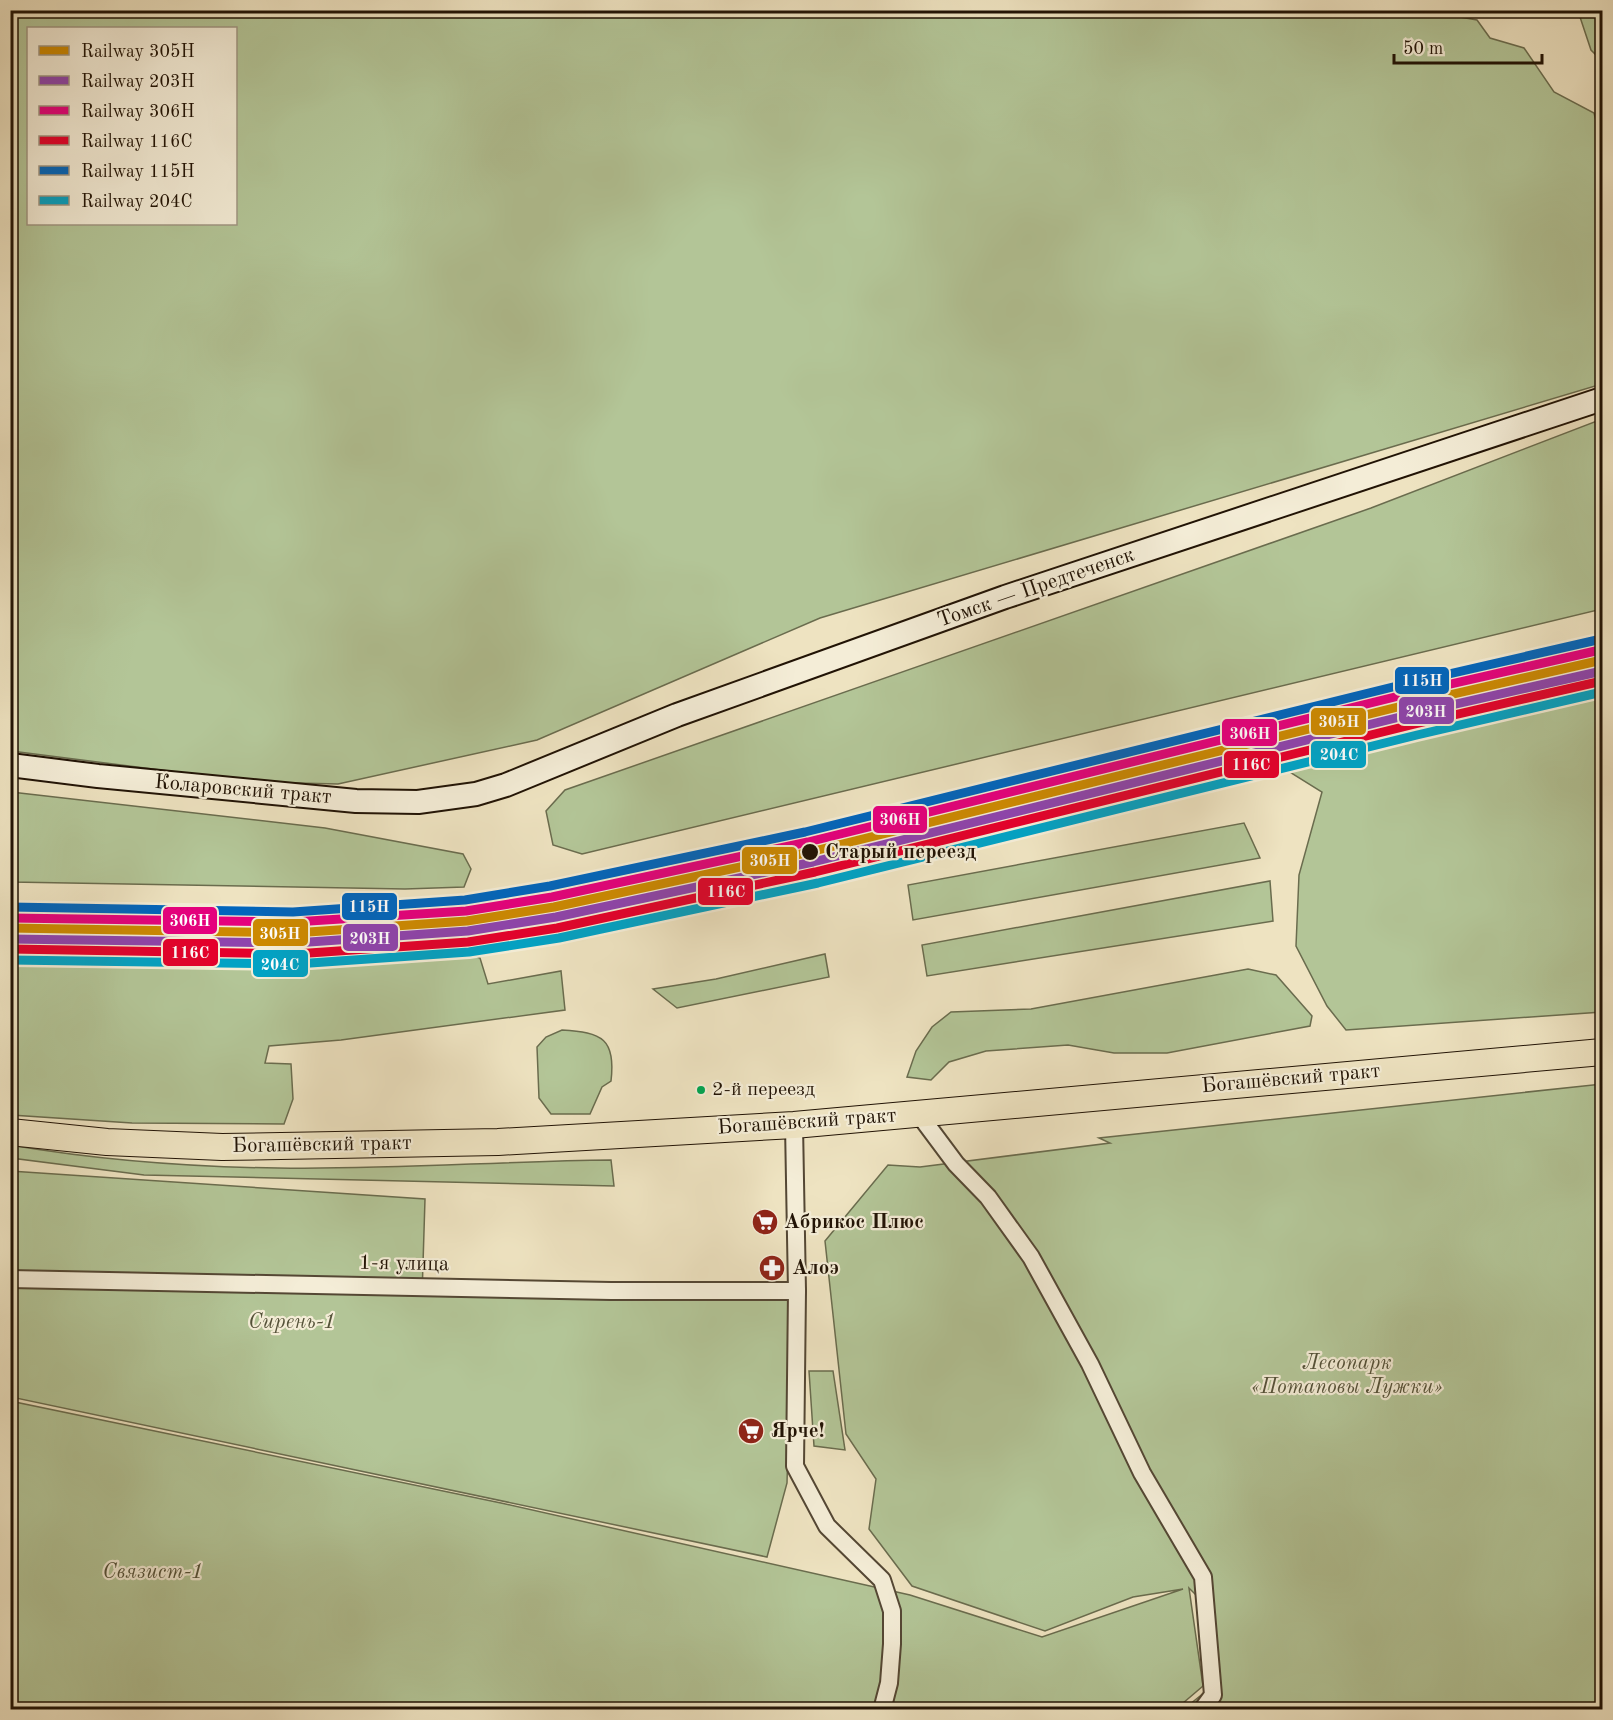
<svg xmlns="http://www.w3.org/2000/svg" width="1613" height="1720" viewBox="0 0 1613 1720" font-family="'Old Standard TT',serif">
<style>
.green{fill:#b3c597;stroke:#6a6c4e;stroke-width:1.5;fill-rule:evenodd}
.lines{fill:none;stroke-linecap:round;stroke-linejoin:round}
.street-casing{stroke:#544734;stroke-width:20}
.secondary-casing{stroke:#211305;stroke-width:26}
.primary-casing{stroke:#211305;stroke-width:28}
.street{stroke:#f4edd7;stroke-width:16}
.secondary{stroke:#f4edd7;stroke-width:22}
.primary{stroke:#eee3c1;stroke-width:26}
.rail-1-casing{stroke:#f4edd7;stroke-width:14}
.rail-2-casing{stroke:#f4edd7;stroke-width:14}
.rail-3-casing{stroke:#f4edd7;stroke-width:14}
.rail-4-casing{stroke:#f4edd7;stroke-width:14}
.rail-5-casing{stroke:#f4edd7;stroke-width:14}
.rail-6-casing{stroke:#f4edd7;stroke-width:14}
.rail-1{stroke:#cc8901;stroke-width:9}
.rail-2{stroke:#8e44ad;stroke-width:9}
.rail-3{stroke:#e5007d;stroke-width:9}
.rail-4{stroke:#e4002b;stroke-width:9}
.rail-5{stroke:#0065bd;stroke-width:9}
.rail-6{stroke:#02a2c4;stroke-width:9}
.stop-dot{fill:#211305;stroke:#f4edd7;stroke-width:2}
.bus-dot{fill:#00a651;stroke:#f4edd7;stroke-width:2}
.labels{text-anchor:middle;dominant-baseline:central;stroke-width:4.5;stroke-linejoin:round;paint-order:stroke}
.bus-label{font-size:20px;fill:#211305;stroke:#f4edd7;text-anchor:start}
.street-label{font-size:21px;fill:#211305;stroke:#f4edd7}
.stop-label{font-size:21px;font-weight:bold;fill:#211305;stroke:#f4edd7;text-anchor:start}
.poi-label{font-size:21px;font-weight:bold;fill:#211305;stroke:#f4edd7;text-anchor:start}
.park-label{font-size:21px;font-style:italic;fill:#545138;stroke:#f4edd7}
.line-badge{stroke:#f4edd7;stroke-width:2}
.badge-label{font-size:16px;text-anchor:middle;font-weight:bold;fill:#fff}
</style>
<rect width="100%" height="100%" fill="#eee3c1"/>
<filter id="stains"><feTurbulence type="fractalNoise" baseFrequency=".00333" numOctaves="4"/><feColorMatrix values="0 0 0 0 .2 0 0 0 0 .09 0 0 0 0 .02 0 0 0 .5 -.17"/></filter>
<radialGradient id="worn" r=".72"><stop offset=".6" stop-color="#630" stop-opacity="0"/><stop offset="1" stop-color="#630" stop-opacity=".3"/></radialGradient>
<g class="green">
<path d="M11 11H1438L1443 14 1477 20 1490 38 1524 48 1554 92 1594 113 1602 144V384L820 618 537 740 338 784 255 782 11 751ZM28 28H236V224H28Z"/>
<path d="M1541 11H1602V61L1591 50 1578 11 1548 14Z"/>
<path d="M1602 419V609L582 854 553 845 546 811 565 790 1371 508Z"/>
<path d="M1602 675V1012L1346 1030 1327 1006 1296 946 1299 875 1322 792 1264 756Z"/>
<path d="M11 792 325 828 463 854 471 869 464 887 405 889 11 882Z"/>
<path d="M1244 823 1260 858 913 920 908 885Z"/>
<path d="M1270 881 1273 921 927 976 922 945Z"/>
<path d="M89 939 105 950 99 961 111 963 226 965 449 949 480 958 488 984 561 971 565 1010 341 1040 269 1046 265 1063 291 1064 293 1099 284 1124 132 1123 11 1115V950L27 948 50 959 64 949Z"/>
<path d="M825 954 829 977 677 1008 653 989 716 979Z"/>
<path d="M1248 969 1276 975 1312 1016 1310 1026 1167 1053H1114L1068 1045 986 1051 949 1062 931 1080 907 1077 916 1051 932 1027 951 1012 1031 1009Z"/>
<path d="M562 1030C602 1032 616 1039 611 1081L602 1087 590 1114H551L539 1098 537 1047 546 1037Z"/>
<path d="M1602 1084V1709H1184L1205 1692 1197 1596 1189 1588 1203 1686 1176 1709H11L10 1401 501 1503 910 1595 1042 1637 1183 1589 1133 1597 1045 1631 912 1586 869 1529 876 1479 846 1434 825 1241 888 1165 920 1167 1110 1143 1099 1138Z"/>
<path d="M10 1145C99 1160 188 1167 278 1168 389 1170 500 1161 611 1160L614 1186 144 1175 11 1158Z"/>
<path d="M10 1171 425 1199 422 1296 792 1300 787 1483 767 1557 11 1397Z"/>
<path d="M809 1371H833L845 1450 814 1446Z"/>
</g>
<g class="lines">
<defs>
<g id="street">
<path d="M918 1113 956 1164 988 1197 1031 1257 1090 1364 1142 1473 1203 1577 1213 1695 1202 1710"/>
<path d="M794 1125 797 1291 795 1466 827 1526 882 1580 892 1611V1644L889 1683 882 1710"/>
<path d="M10 1279 611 1291H797"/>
</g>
<path id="secondary" d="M10 765 98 776 356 801 418 802 476 794 506 785 677 715 1005 597 1602 399"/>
<path id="primary" d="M10 1132 107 1142 222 1147 498 1142 794 1125 1602 1052"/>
</defs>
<use href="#street" class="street-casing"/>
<use href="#secondary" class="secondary-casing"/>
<use href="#primary" class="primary-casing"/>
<use href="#street" class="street"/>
<use href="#secondary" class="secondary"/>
<use href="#primary" class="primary"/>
<defs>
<path id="rail-1" d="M10 928 294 933 467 921 554 907 810 852 1410 704 1602 660"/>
<path id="rail-2" d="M10 939 295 943 468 931 556 917 813 862 1412 714 1602 671"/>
<path id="rail-3" d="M10 918 294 922 466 911 552 897 808 842 1407 694 1600 650"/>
<path id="rail-4" d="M10 949 295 954 468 942 557 928 815 872 1415 724 1602 681"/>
<path id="rail-5" d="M10 907 293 912 465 900 550 886 805 832 1405 684 1597 640"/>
<path id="rail-6" d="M10 960 296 964 469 952 559 938 818 883 1417 735 1602 692"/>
</defs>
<use href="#rail-1" class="rail-1-casing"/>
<use href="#rail-2" class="rail-2-casing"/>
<use href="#rail-3" class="rail-3-casing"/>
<use href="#rail-4" class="rail-4-casing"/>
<use href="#rail-5" class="rail-5-casing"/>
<use href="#rail-6" class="rail-6-casing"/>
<use href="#rail-1" class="rail-1"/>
<use href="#rail-2" class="rail-2"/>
<use href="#rail-3" class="rail-3"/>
<use href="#rail-4" class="rail-4"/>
<use href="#rail-5" class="rail-5"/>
<use href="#rail-6" class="rail-6"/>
</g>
<defs>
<symbol id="supermarket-disc" viewBox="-11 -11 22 22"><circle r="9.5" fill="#8f2418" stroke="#f4edd7"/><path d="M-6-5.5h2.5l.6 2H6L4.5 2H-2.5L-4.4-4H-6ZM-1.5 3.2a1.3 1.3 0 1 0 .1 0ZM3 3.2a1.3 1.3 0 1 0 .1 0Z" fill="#fff"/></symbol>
<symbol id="pharmacy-disc" viewBox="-11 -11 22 22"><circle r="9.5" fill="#8f2418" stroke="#f4edd7"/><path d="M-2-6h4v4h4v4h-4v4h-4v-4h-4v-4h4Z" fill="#fff"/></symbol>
</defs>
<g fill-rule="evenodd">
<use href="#supermarket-disc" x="750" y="1207" width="30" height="30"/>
<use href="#pharmacy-disc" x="757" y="1253" width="30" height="30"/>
<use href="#supermarket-disc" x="736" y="1416" width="30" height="30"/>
</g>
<circle class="stop-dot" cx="810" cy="852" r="9"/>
<circle class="bus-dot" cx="701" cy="1090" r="5"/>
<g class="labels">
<g class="bus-label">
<text x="712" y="1090">2-й переезд</text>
</g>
<g class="street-label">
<text transform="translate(1036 588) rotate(-19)">Томск — Предтеченск</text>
<text transform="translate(243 790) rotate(5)">Коларовский тракт</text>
<text transform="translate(1291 1079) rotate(-5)">Богашёвский тракт</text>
<text transform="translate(807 1122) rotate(-4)">Богашёвский тракт</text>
<text transform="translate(322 1145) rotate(-1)">Богашёвский тракт</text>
<text transform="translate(404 1264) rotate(1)">1-я улица</text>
</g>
<g class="stop-label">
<text x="825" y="852">Старый переезд</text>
</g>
<g class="poi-label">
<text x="784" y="1222">Абрикос Плюс</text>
<text x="792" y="1268">Алоэ</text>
<text x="771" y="1431">Ярче!</text>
</g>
<g class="park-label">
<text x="292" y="1322">Сирень-1</text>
<text x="1347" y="1363">Лесопарк<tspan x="1347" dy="24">«Потаповы Лужки»</tspan></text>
<text x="153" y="1572">Связист-1</text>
</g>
</g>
<g class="line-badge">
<rect x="1394" y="666" width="56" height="29" rx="6" fill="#0065bd"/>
<rect x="1398" y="696" width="57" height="29" rx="6" fill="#8e44ad"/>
<rect x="1310" y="707" width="57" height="29" rx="6" fill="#cc8901"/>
<rect x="1221" y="718" width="57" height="29" rx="6" fill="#e5007d"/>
<rect x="1310" y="740" width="57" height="29" rx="6" fill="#02a2c4"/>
<rect x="1223" y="750" width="57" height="29" rx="6" fill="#e4002b"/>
<rect x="872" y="805" width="56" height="29" rx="6" fill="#e5007d"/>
<rect x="741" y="846" width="57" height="29" rx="6" fill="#cc8901"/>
<rect x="697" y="877" width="57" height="29" rx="6" fill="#e4002b"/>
<rect x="341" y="892" width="57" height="29" rx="6" fill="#0065bd"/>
<rect x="162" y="906" width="56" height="29" rx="6" fill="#e5007d"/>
<rect x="252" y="918" width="57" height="29" rx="6" fill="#cc8901"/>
<rect x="342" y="923" width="57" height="29" rx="6" fill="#8e44ad"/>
<rect x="162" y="938" width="57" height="29" rx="6" fill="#e4002b"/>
<rect x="252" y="949" width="57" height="29" rx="6" fill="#02a2c4"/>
</g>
<g class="badge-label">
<text x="1422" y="686">115Н</text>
<text x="1426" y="717">203Н</text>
<text x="1339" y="727">305Н</text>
<text x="1250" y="739">306Н</text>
<text x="1339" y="760">204С</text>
<text x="1251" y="770">116С</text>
<text x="900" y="825">306Н</text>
<text x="770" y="866">305Н</text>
<text x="726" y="897">116С</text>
<text x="369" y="912">115Н</text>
<text x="190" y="926">306Н</text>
<text x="280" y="939">305Н</text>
<text x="370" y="944">203Н</text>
<text x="190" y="958">116С</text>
<text x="280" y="970">204С</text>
</g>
<rect width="1613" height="1720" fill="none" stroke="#eee3c1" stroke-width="36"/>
<rect x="12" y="12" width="1589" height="1696" fill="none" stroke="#211305" stroke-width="3"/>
<rect x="18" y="18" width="1577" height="1684" fill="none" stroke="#211305" stroke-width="1.5"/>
<rect x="27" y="27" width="210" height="198" fill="#f4edd7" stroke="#a09683" stroke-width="1.5"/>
<rect x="39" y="46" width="30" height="9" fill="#cc8901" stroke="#a09683" stroke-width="1.5"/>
<text x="81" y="57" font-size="18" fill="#211305">Railway 305Н</text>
<rect x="39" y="76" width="30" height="9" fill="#8e44ad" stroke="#a09683" stroke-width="1.5"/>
<text x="81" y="87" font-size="18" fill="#211305">Railway 203Н</text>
<rect x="39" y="106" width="30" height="9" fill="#e5007d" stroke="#a09683" stroke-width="1.5"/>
<text x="81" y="117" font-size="18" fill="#211305">Railway 306Н</text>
<rect x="39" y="136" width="30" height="9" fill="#e4002b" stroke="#a09683" stroke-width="1.5"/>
<text x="81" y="147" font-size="18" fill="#211305">Railway 116С</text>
<rect x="39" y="166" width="30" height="9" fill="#0065bd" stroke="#a09683" stroke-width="1.5"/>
<text x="81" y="177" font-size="18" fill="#211305">Railway 115Н</text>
<rect x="39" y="196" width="30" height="9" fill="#02a2c4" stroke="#a09683" stroke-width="1.5"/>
<text x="81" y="207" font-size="18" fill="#211305">Railway 204С</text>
<path d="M1394 54v9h148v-9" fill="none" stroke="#211305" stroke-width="3"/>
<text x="1403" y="54" font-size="18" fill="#211305" stroke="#f4edd7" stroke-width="4.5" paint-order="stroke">50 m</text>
<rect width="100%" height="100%" filter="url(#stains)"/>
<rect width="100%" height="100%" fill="url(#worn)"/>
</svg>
